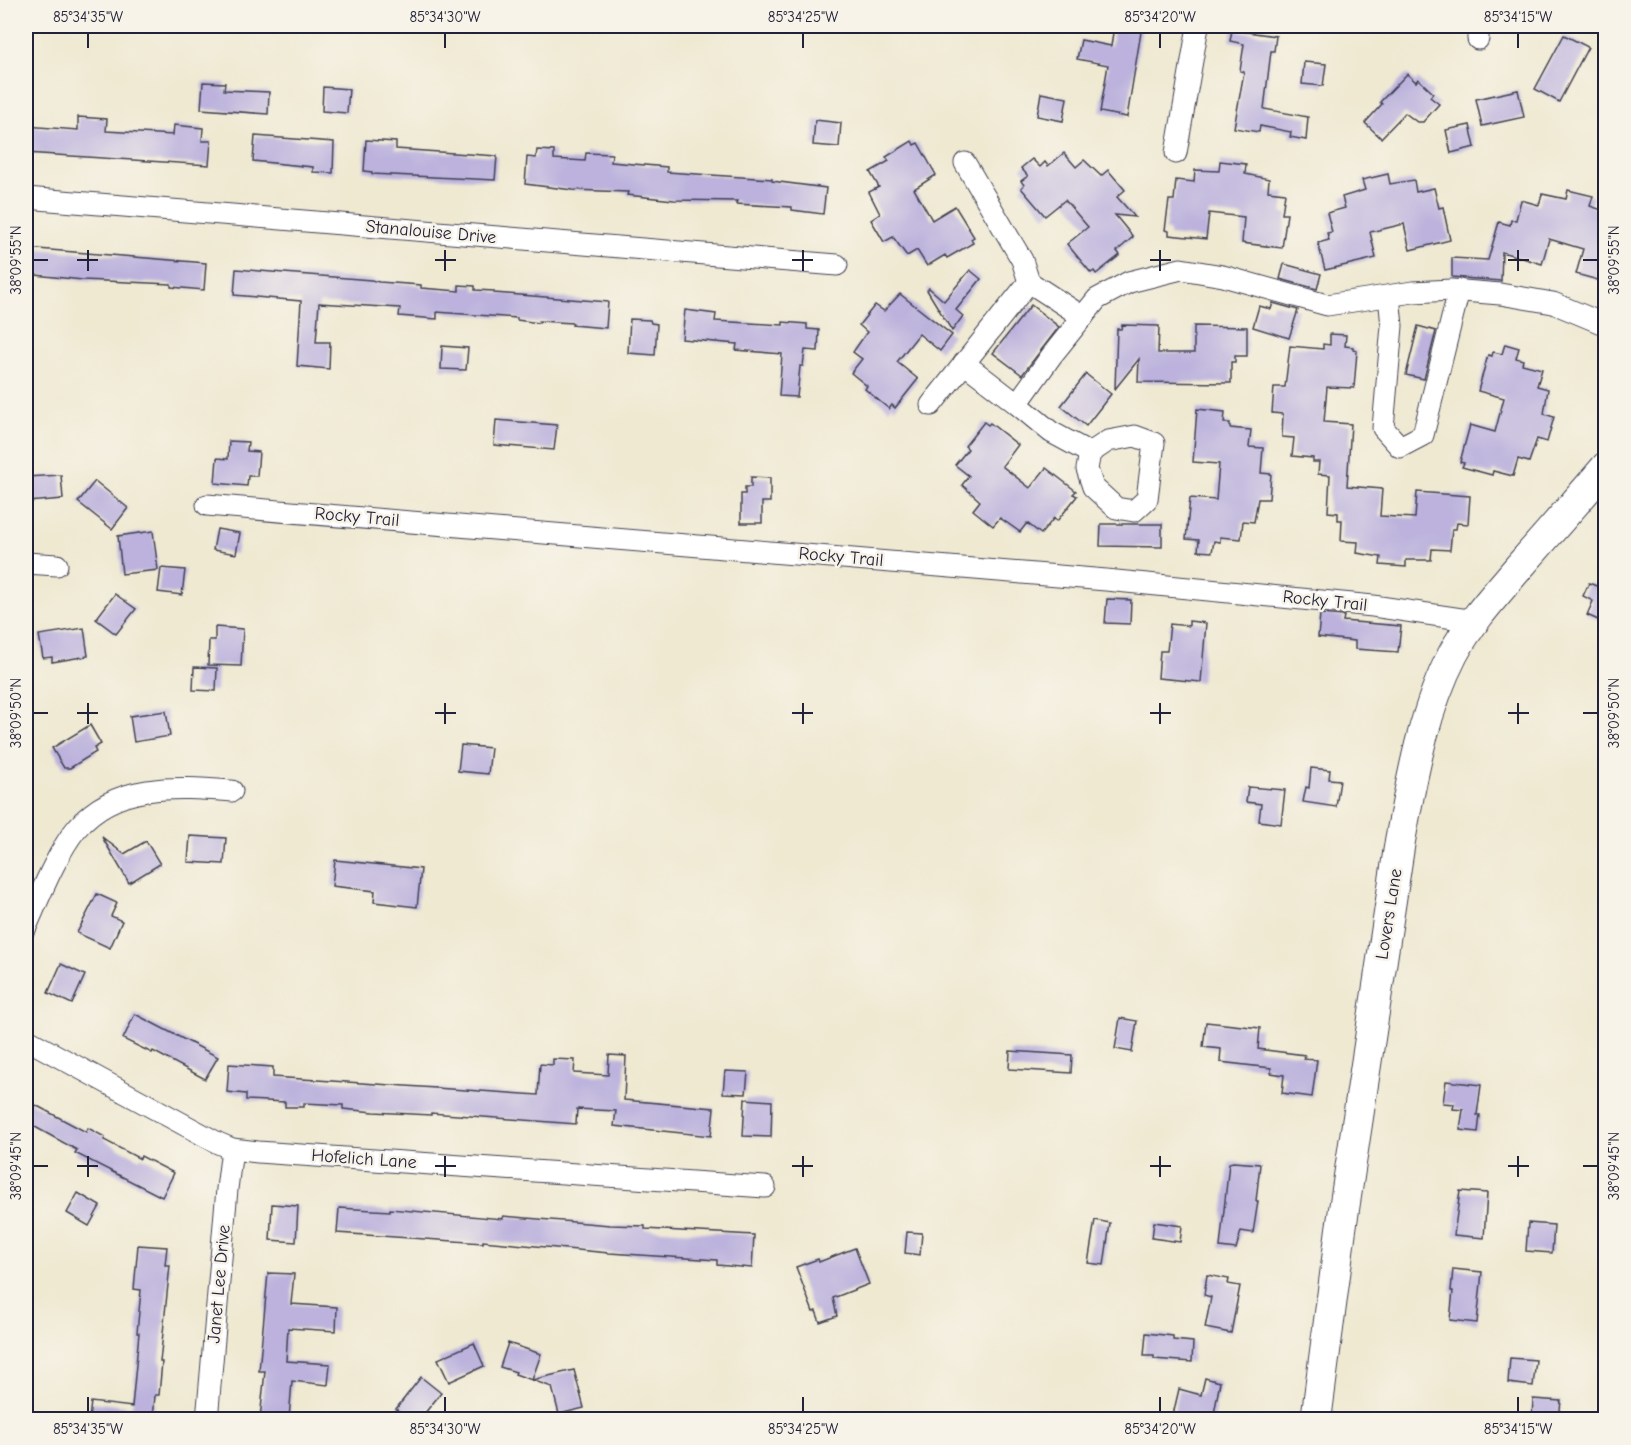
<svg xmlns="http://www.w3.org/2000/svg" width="1631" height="1445" viewBox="0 0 1631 1445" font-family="'Comic Neue',sans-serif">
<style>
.building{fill:#bcb2dd}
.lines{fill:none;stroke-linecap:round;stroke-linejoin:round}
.minor-casing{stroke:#414052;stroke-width:23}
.secondary-casing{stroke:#414052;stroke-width:32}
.minor{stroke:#fff;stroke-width:21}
.secondary{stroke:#fff;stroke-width:30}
.ticks{fill:none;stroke:#22223b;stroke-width:2}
.labels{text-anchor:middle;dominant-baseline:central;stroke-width:5;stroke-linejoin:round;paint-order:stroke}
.street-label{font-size:18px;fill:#22223b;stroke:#f7f3e8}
.neatline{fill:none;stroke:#22223b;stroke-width:2}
.ticks-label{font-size:15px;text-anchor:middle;fill:#22223b}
</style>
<rect width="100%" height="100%" fill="#f7f3e8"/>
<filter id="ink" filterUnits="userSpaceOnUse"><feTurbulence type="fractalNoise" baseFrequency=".0167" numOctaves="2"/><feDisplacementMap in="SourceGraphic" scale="12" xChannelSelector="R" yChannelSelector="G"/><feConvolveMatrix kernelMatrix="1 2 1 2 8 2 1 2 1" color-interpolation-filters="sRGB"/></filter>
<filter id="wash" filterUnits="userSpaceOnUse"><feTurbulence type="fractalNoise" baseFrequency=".008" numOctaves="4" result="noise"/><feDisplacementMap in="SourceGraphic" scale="24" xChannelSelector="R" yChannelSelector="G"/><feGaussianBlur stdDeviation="1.35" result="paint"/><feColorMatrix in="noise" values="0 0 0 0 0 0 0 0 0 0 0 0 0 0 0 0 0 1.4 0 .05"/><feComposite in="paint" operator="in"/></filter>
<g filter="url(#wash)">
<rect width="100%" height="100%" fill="#efe9d2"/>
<g id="blocks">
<g class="building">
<path d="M1114 26H1142L1127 117 1100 112 1108 65 1077 59 1081 40 1111 46Z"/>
<path d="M1232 30 1276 36 1274 51H1271L1264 109 1308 117 1306 140 1290 137 1291 132 1260 126 1259 132 1234 128 1244 72 1240 71 1244 44 1230 41Z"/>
<path d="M1564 35 1588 47 1559 102 1535 89Z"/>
<path d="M1304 62 1326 64 1323 86 1302 84Z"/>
<path d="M1407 74 1416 82 1418 79 1433 93 1430 97 1439 104 1423 122H1417L1405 113 1381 138 1365 123 1382 104 1380 102Z"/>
<path d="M203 82 225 83 224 90 269 92 268 114 201 109Z"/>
<path d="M323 87 349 89 347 113 322 111Z"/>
<path d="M1518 90 1524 117 1482 126 1476 99Z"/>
<path d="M1041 93 1067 98 1063 121 1037 116Z"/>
<path d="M78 117 107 119 106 131 173 135 174 125 203 128 202 141H211L209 165 26 153V126L78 130Z"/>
<path d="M815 120 841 123 839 147 813 145Z"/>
<path d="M1470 125 1475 147 1451 153 1446 130Z"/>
<path d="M255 136 334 142 333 173 313 172V167L253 161Z"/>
<path d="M366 140 396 142V149L497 156 495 180 372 174V172L364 171Z"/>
<path d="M912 141 914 145 918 143 936 175 914 189 932 220 955 206 974 237 971 239 973 243 947 258 945 255 927 266 917 250 907 256 893 237 884 242 871 220 880 214 869 192 879 187 870 172 889 161 886 157Z"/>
<path d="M537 150 554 151V159L585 161 586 153 612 154 611 162 667 167V172L772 179V181L826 188 823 214 792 210V207L736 204 737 201 674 200 627 195 628 192 573 190 525 184 527 157 536 158Z"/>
<path d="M1064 153 1076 167 1084 160 1101 176 1108 170 1125 190 1117 197 1135 217 1115 215 1133 237 1117 251 1120 255 1096 274 1094 271 1091 273 1067 244 1088 227 1065 200 1045 216 1021 188 1024 185 1021 181 1028 176 1021 168 1032 159 1040 167 1045 162 1048 166Z"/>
<path d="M1220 161 1246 164 1245 174 1269 179 1268 191 1285 193 1282 214H1287L1282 248 1242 243 1244 217 1209 213 1206 239 1169 235V231L1165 230 1169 200H1174L1176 180 1194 182 1195 170 1219 171Z"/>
<path d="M1388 174 1390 184 1414 180 1416 192 1434 188 1439 208 1443 207 1450 240 1410 250 1404 224 1370 232 1376 258 1325 270 1318 243 1329 240 1327 233 1332 232 1327 213 1345 208 1342 197 1365 190 1362 180Z"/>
<path d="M1568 190 1593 196 1590 206 1602 210V212L1605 213V282L1576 274 1583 249 1549 239 1542 264 1502 252 1501 281 1452 277V258L1488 260 1499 222 1510 225 1511 220H1516L1521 200 1539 205 1542 194 1566 199Z"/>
<path d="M26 248 206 263 204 290 171 287V284L83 280 26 274Z"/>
<path d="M1284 264 1321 274 1317 289 1280 279Z"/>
<path d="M236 269 371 280 379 282 421 285V288L459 291V285L475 286V290L494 291V293L608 302 606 328 572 325 573 323 539 321V323L517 320V318L437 312V319L399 316 400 308 319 303 316 342H330L329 369 297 366 301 301 234 295Z"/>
<path d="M970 270 981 279 956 310 963 316 952 331 927 290 929 288 944 301Z"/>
<path d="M900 294 952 335 940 351 919 334 897 362 918 379 895 408 892 405 889 409 865 389 867 386 851 373 862 359 853 352 867 332 859 325 875 305 884 311Z"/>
<path d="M1273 303 1298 310 1289 338 1253 327 1259 306 1271 309Z"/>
<path d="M1031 305 1059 327 1022 375 993 353Z"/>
<path d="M685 310 716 314 715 321 783 325V322L807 324V329L819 330 818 351 805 350 803 366H800L797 397 779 396 782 354 736 350 737 344 682 339Z"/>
<path d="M630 319 650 320 651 323 657 324 655 355 628 353Z"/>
<path d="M1122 325 1159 326 1158 353H1194V326L1247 327V356H1235V362H1231V383L1138 382 1139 359 1115 389 1117 329H1121Z"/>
<path d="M1418 326 1436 331 1424 379 1406 375Z"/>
<path d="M1330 334 1346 335 1345 346 1353 347V350L1357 351 1354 388 1327 387 1324 422 1351 424 1347 486 1382 489 1380 516 1415 518 1417 492 1470 496 1468 524 1457 523 1456 529H1452L1450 550 1432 549 1431 560H1406V567L1380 565 1381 557 1357 553 1358 542 1341 541 1342 520H1338V513L1328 512 1330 475 1318 474 1319 462H1313V458L1292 456 1294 438 1282 437 1283 414 1272 413 1274 387H1285L1290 346 1323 349V344L1330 345Z"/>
<path d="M1505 344 1519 348 1516 358 1523 360 1522 364 1542 369 1537 386 1548 389 1544 414 1554 417 1547 442 1537 439 1529 462 1518 459 1513 476 1493 471 1492 475 1462 467 1464 463 1460 462 1470 425 1495 432 1504 398 1478 391 1488 355 1492 356 1493 352 1502 354Z"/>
<path d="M442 346 468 348 466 370 441 369Z"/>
<path d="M1086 374 1111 394 1086 426 1061 406Z"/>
<path d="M1197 409 1225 412 1224 423H1230V428L1251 430 1249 447 1263 448 1261 473 1271 474 1269 499H1258L1254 522 1243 521 1241 539 1220 537V542L1214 541 1212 552 1198 551 1199 540 1186 539 1190 498 1216 500 1219 464 1193 462Z"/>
<path d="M496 420 557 425 554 450 494 445Z"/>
<path d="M984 422 988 425 990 423 1018 445 1002 466 1030 488 1046 468 1076 491 1073 494 1077 496 1066 510 1057 521 1054 518 1041 534 1027 523 1020 532 1000 518 993 526 973 510 980 501 962 485 969 476 955 465 968 449 965 446Z"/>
<path d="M229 441 248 442 247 451 259 452 257 476H248L247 486 215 483 217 458 228 459Z"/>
<path d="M61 475 63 499 27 502 26 477Z"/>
<path d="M751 477 770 478V502H762V523H741V494H745V487H751Z"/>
<path d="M95 481 128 508 112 529 78 502Z"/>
<path d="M1101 524H1162V547L1100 546Z"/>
<path d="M217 529 240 533 236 554 213 550Z"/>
<path d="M153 531 158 570 122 574 118 536Z"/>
<path d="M161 568 185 570 182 595 158 592Z"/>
<path d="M1605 572V623L1587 615 1593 601 1583 596 1589 583 1599 587Z"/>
<path d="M115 594 136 609 116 634 96 619Z"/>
<path d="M1107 599 1131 600 1130 624 1105 623Z"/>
<path d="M1320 614 1344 616 1343 621 1401 626 1398 652 1355 649V641L1318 637Z"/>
<path d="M1189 621 1206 623 1201 682 1158 678 1160 651H1167L1170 624 1189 626Z"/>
<path d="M215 627 243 629 241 666 208 665 209 640H215Z"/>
<path d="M84 628 88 656 52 662V657L43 658 39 635Z"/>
<path d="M194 667 217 668 216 691 193 690Z"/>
<path d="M166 711 170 736 134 742 130 716Z"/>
<path d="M90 725 101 744 94 748 96 752 70 768H64L52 748Z"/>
<path d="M461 745 491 748 488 774 458 771Z"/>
<path d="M1311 768 1330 770 1329 779 1340 780 1336 807 1303 802 1306 787 1309 788Z"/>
<path d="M1248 787 1285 790 1281 824 1259 821 1261 804 1246 802Z"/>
<path d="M190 836 226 838 224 864 188 862Z"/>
<path d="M102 837 124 854 146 841 160 864 129 883Z"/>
<path d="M335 860 421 869 417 907 374 902 375 891 332 886Z"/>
<path d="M97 894 117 903 111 916 122 921 110 948 77 933Z"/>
<path d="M61 964 85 975 72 1004 48 993Z"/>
<path d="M135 1014 218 1057 205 1079 153 1051 152 1053 123 1039Z"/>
<path d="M1120 1018 1137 1021 1132 1052 1115 1049Z"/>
<path d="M1206 1022 1260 1028 1258 1049 1305 1055 1304 1059 1317 1060 1312 1097 1282 1093 1284 1075 1271 1073V1068L1220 1062 1221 1049 1203 1047Z"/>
<path d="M1010 1051 1072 1055 1071 1073 1009 1069Z"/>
<path d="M609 1055 626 1056 624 1100 714 1108 711 1136 614 1126 616 1111 577 1109 576 1124 431 1113V1115L374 1112 343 1109V1105L304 1103V1107H285V1102L246 1100V1094L227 1092 229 1064 273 1067V1077L538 1095 540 1064 553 1065V1059L575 1060 574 1073 608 1075Z"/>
<path d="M725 1071 748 1072 746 1094 723 1093Z"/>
<path d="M1446 1081 1481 1085 1477 1115H1480L1478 1132 1460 1130 1463 1110 1453 1109 1454 1104 1443 1103Z"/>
<path d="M745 1099 772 1101 771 1137 743 1136Z"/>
<path d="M26 1100 86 1132 88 1128 105 1137 104 1140 140 1159 141 1156 174 1173 162 1197 75 1153 77 1150 26 1122Z"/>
<path d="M1233 1162 1260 1164 1256 1201H1258L1253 1233 1241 1231 1236 1249 1220 1247 1229 1163Z"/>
<path d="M1460 1191 1487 1193 1484 1238 1454 1235Z"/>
<path d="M78 1193 100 1206 89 1226 67 1213Z"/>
<path d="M272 1204 298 1206 296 1242 270 1240Z"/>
<path d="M339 1208 390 1211V1209L503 1219V1216L610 1225 645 1226V1229L754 1235 752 1268 717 1265V1260L609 1253 483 1241V1243L337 1233Z"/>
<path d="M1095 1220 1110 1223 1104 1265 1088 1263Z"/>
<path d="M1154 1222 1182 1226 1180 1242 1152 1238Z"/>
<path d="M1528 1223 1554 1225 1552 1253 1526 1251Z"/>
<path d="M907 1232 922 1233 920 1255 905 1253Z"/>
<path d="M138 1245 167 1247 165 1265H170L160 1362H162L159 1395H155L153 1419H89L91 1402 132 1407 139 1333H137L141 1290 134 1289Z"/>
<path d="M855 1248 869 1284 833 1298 837 1316 820 1322 816 1311 813 1312 796 1267 818 1259 819 1262Z"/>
<path d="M1453 1269 1482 1272 1477 1323 1450 1320 1453 1291H1451Z"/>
<path d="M268 1273 294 1274 291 1304 337 1307 336 1331 288 1328 286 1361 330 1364 328 1385 292 1381 289 1419H260L265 1371H259Z"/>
<path d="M1207 1275 1229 1279 1228 1284 1240 1286 1231 1333 1205 1328 1211 1297 1204 1295Z"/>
<path d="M1146 1333 1173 1336V1340L1193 1342 1192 1362 1154 1359V1356H1144Z"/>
<path d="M474 1343 484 1366 449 1382 438 1359Z"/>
<path d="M508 1343 541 1354 532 1380 574 1370 584 1408 559 1414 552 1387 515 1374 516 1372 500 1367Z"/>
<path d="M1510 1358 1536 1360 1533 1386 1508 1383Z"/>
<path d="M421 1377 441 1393 420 1419H408L396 1409Z"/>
<path d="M1205 1378 1220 1382 1213 1419 1201 1416V1419H1172L1179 1389 1201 1395Z"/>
<path d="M1533 1399 1561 1401 1559 1419H1532Z"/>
</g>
</g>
</g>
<g filter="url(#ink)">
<use href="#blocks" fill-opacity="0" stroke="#414052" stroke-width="1.5"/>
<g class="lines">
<defs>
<g id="minor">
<path d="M1478 39V26"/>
<path d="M1176 153 1198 26"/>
<path d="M965 163 1022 260 1029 282 1083 317"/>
<path d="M26 198 837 265"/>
<path d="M1389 296 1392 326 1383 428 1400 447 1423 435 1459 290"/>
<path d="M964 363 1017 404"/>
<path d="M931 405 1029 282"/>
<path d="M1135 436 1154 443 1147 499 1134 511 1116 508 1093 487 1087 469 1090 453 1108 441Z"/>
<path d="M1090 453 1051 432 1017 404 1052 355 1097 299 1129 282 1181 269 1223 276 1327 305 1413 292 1451 290 1500 294 1553 303 1606 325"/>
<path d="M207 505 1106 580 1373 606 1475 621"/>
<path d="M26 563 57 565"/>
<path d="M26 927C39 898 57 852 77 828 116 782 177 787 232 791"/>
<path d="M26 1039 218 1143 232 1149 258 1152 765 1187"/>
<path d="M207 1420 227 1189 232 1149"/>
</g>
<path id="secondary" d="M1316 1420 1341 1229 1400 841C1412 778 1423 712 1453 654 1470 622 1496 594 1519 567 1548 534 1577 501 1606 467"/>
</defs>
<use href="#minor" class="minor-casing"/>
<use href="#secondary" class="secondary-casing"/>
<use href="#minor" class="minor"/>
<use href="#secondary" class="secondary"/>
</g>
</g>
<path class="ticks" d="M88 33V48M445 33V48M803 33V48M1160 33V48M1518 33V48M88 250V271M445 250V271M803 250V271M1160 250V271M1518 250V271M33 260H48M77 260H98M435 260H456M792 260H813M1150 260H1171M1508 260H1529M1583 260H1598M88 703V724M445 703V724M803 703V724M1160 703V724M1518 703V724M33 713H48M77 713H98M435 713H456M792 713H813M1150 713H1171M1508 713H1529M1583 713H1598M88 1156V1177M445 1156V1177M803 1156V1177M1160 1156V1177M1518 1156V1177M33 1166H48M77 1166H98M435 1166H456M792 1166H813M1150 1166H1171M1508 1166H1529M1583 1166H1598M88 1397V1412M445 1397V1412M803 1397V1412M1160 1397V1412M1518 1397V1412"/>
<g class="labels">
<g class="street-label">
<text transform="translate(431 232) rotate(5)">Stanalouise Drive</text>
<text transform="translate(357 517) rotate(5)">Rocky Trail</text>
<text transform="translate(841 557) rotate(5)">Rocky Trail</text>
<text transform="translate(1325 601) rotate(6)">Rocky Trail</text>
<text transform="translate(1389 914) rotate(-81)">Lovers Lane</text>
<text transform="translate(364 1159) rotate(4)">Hofelich Lane</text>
<text transform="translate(219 1284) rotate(-85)">Janet Lee Drive</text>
</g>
</g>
<rect width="1631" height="1445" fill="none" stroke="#f7f3e8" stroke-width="66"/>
<rect x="33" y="33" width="1565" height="1379" class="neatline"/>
<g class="ticks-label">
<text x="88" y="22">85°34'35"W</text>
<text x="445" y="22">85°34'30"W</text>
<text x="803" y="22">85°34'25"W</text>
<text x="1160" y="22">85°34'20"W</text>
<text x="1518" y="22">85°34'15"W</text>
<text transform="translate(16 260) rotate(-90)" y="5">38°09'55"N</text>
<text transform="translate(1614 260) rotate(-90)" y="5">38°09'55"N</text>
<text transform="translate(16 713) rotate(-90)" y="5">38°09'50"N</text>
<text transform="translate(1614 713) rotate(-90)" y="5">38°09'50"N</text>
<text transform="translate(16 1166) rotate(-90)" y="5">38°09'45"N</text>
<text transform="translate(1614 1166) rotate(-90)" y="5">38°09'45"N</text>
<text x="88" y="1434">85°34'35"W</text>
<text x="445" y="1434">85°34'30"W</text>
<text x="803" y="1434">85°34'25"W</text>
<text x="1160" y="1434">85°34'20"W</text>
<text x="1518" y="1434">85°34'15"W</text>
</g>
</svg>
